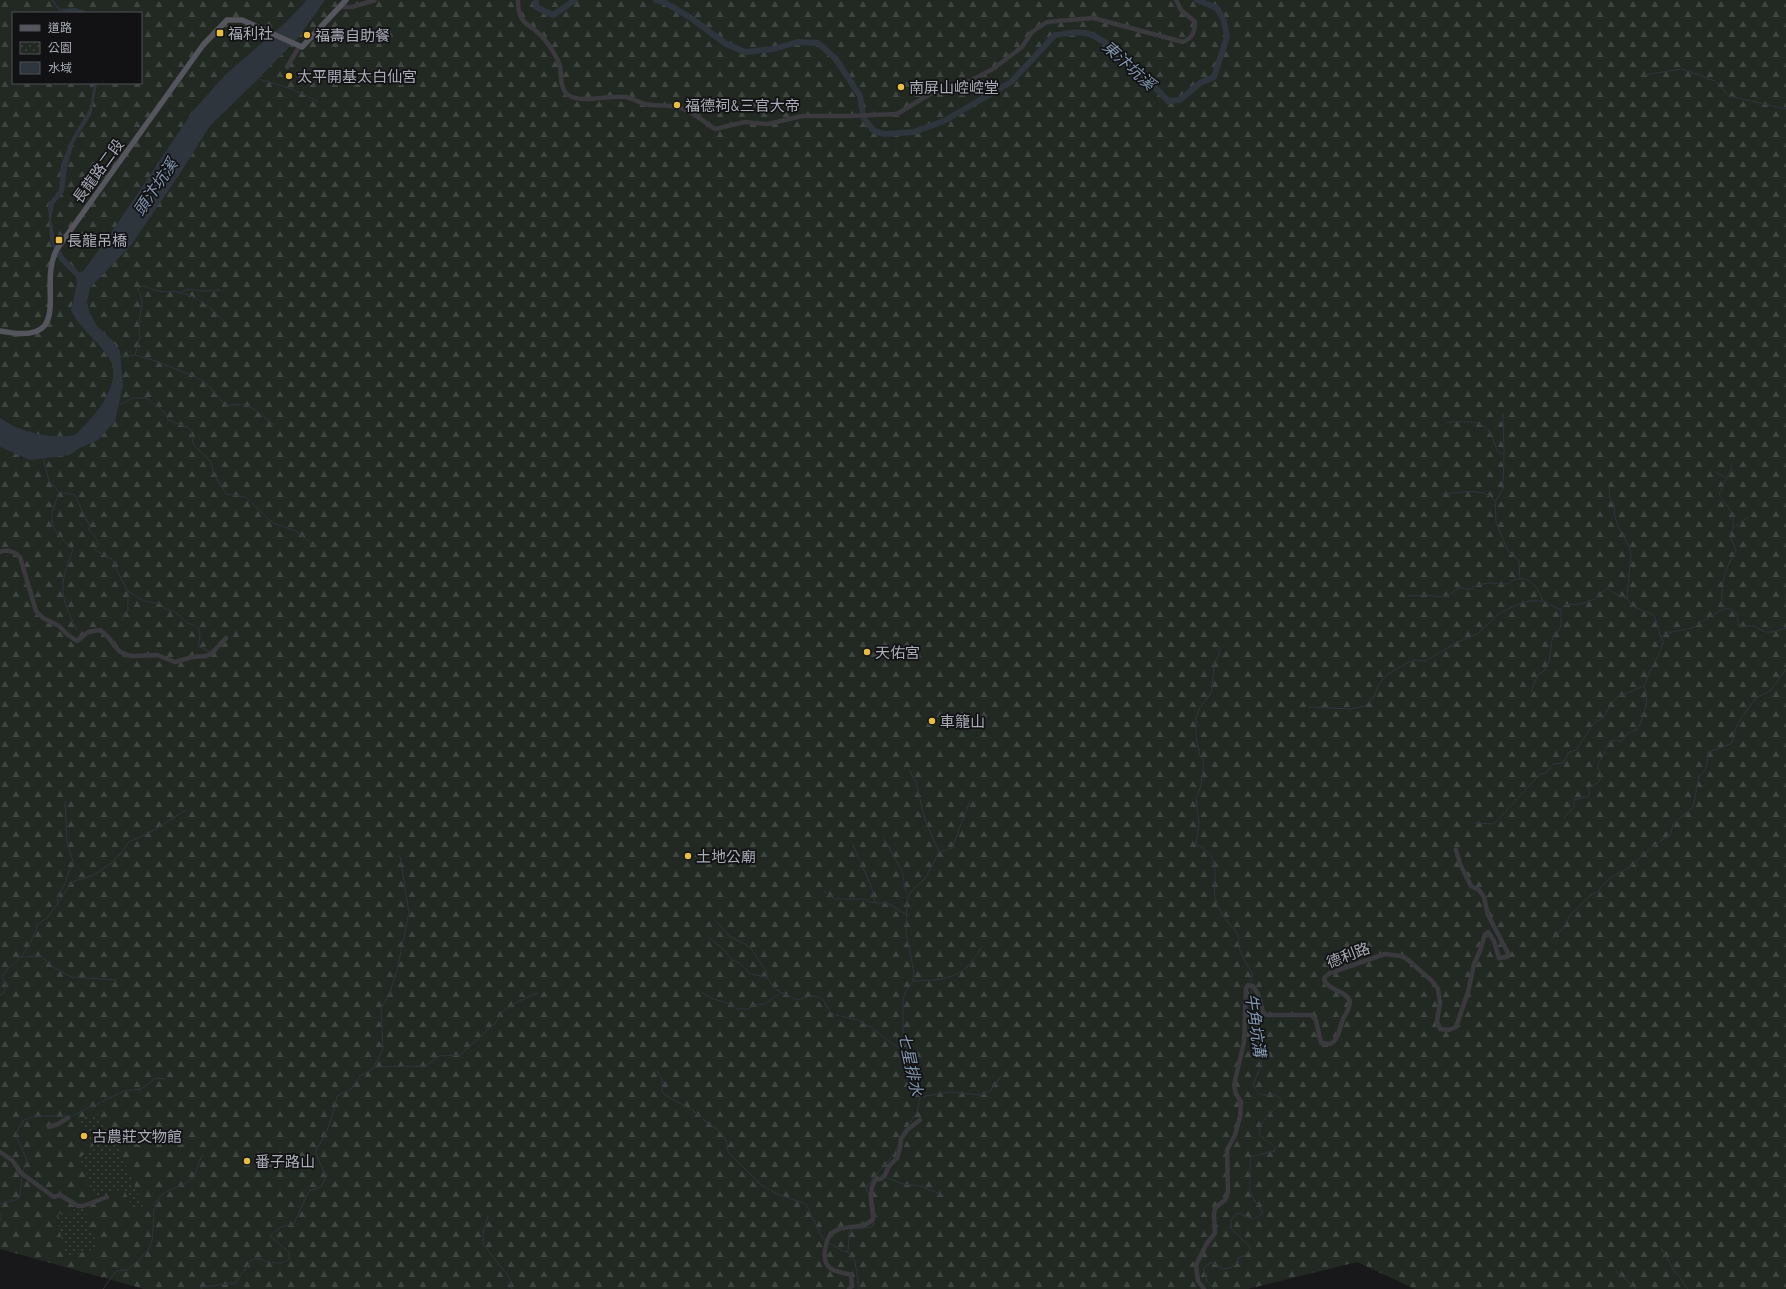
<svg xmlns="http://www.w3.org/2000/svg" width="1786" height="1289" viewBox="0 0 1786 1289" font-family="'PT Sans Narrow','Noto Sans TC',sans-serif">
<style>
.forest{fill:url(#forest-firs);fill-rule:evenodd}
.park{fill:url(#park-dots)}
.water{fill:#2e353d}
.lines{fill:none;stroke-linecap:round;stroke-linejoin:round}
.stream{stroke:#2e353d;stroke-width:1}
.river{stroke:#2e353d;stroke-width:6}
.minor{stroke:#39393e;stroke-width:4.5}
.major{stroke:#55565d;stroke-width:5.5}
.poi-dot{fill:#e8bd41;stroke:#121214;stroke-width:1.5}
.labels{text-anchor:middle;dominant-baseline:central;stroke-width:3.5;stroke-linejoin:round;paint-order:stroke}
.poi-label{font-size:15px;fill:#aaadb8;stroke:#121214;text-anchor:start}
.street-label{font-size:15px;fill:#aaadb8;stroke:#121214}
.water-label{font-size:16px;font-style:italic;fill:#8398b1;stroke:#121214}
</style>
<defs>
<pattern id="forest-firs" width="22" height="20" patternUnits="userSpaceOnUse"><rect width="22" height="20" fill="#222923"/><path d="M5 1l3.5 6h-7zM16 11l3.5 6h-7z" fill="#3f4541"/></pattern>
<pattern id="park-dots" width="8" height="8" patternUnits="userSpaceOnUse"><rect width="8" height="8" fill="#222923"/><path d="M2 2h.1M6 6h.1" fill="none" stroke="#3f4541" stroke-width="1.8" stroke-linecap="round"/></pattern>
</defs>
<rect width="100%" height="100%" fill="#181719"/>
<path class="forest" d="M0 0H1786V1289H1415L1357 1262 1248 1289H144L0 1249ZM13 13H141V83H13Z"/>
<g class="park">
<path d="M97 1113 110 1128 143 1206 134 1210 123 1188 97 1200 80 1158 94 1145 76 1119Z"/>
<path d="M74 1206H83L98 1248 66 1257 57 1220 59 1213 68 1216 74 1211Z"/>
</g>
<g class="water">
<path d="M51 0H53L60 9 76 8 91 13H73L59 10Z"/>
<path d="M307 0H325L298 38 254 83 210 126 179 175 132 244 90 288 87 301 89 311 97 326 112 340 120 351 123 385 115 421 98 440 78 449 70 455 30 460 0 447V418C22 433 49 439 75 435 92 419 125 384 109 358 105 351 99 345 93 339 85 329 76 322 71 310L77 284 76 277 60 261 50 240 48 204 59 190 61 164 73 136 90 108 94 83H97L91 115 74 142 67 168 64 192 54 204 51 220 55 238 64 257 81 274 109 236 193 111 225 75 286 22Z"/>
</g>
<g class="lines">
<g class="stream">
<path d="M1644 75 1682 69 1715 81 1729 96 1786 109"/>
<path d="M259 79 289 88 318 101"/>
<path d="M180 293C189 287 193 290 203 291 208 291 214 290 220 290"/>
<path d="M135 355 140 337 139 322 142 304 141 296 138 289 141 286C149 286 152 290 158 291 164 292 171 291 177 292 196 295 211 307 224 321"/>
<path d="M120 357 135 355 153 360 196 377 207 384 226 406C251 400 256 412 274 425"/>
<path d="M119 405 133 398H147C156 407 163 407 168 420L187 427 191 430 193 444 212 463 213 473 226 494 245 497 273 523 296 531 314 546"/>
<path d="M1503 414 1504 453"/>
<path d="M1447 422C1460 422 1480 419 1489 431 1493 436 1495 446 1498 452L1504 454 1503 489 1495 502 1496 522 1508 551 1519 561 1520 579"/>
<path d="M43 457 49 481 59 492 75 495 81 509 90 526 89 530C95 537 101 541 95 550L113 560 119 575 128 591 144 601 161 604 165 609C175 610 179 615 186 622 190 625 197 624 199 630 201 635 199 641 198 646L211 652"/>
<path d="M1716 472 1726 478"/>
<path d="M1609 485 1610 499 1614 504 1615 517 1619 529 1629 546 1631 555 1627 598"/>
<path d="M59 493C46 525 51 527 73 550 58 585 60 598 77 630"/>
<path d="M1443 494C1459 493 1484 486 1495 501"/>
<path d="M1734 527 1748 517"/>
<path d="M1786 594V606"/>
<path d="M1409 596C1415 596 1422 595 1428 595 1435 596 1439 598 1446 596 1457 593 1454 584 1469 590 1476 585 1484 583 1493 583 1497 583 1502 585 1505 584 1508 584 1511 581 1514 580 1530 574 1538 588 1543 601"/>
<path d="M1722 609C1721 585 1723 572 1736 551L1730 535C1739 515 1728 509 1719 494L1731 470V464"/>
<path d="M122 620 128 611V591"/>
<path d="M1219 646V654L1215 661 1211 693 1199 709 1196 717V738L1200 756 1204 761 1201 785 1196 799 1199 822 1196 844C1226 859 1210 877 1216 901 1219 911 1226 919 1232 927 1234 929 1237 932 1238 935 1239 937 1238 941 1238 944 1241 956 1247 965 1253 974L1250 984"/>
<path d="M1531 692 1538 674 1544 671 1549 662 1552 640 1561 626V610"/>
<path d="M1309 707 1351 709 1365 706 1374 697 1379 684 1388 674 1409 662 1416 660 1425 661 1458 642 1477 634 1500 613 1519 604 1529 601H1543L1561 610 1565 605 1580 604 1595 599 1607 588 1618 595 1627 598 1632 606 1654 615 1661 637C1671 629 1685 632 1696 626 1711 617 1736 592 1739 626H1753L1766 632H1772L1786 628"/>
<path d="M1563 819 1574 807V800L1589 796V787C1597 784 1600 782 1601 774 1594 761 1601 762 1605 752 1607 747 1607 745 1611 740L1621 741 1628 733 1638 729C1643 715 1651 701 1644 686"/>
<path d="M1475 823 1494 824 1540 774 1546 773 1553 764 1563 763 1569 752 1576 750 1595 722 1603 718 1612 703 1617 697 1644 686C1649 670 1659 657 1664 641L1661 638"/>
<path d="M884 839 902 871 906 892 908 894"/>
<path d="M853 845 872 888 875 902"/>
<path d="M940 852 952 848 970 801"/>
<path d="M824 891 835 899H865L869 902 890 904 908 916"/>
<path d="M57 901C60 891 68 881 68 872L74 865 67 842 65 801"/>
<path d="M716 921 729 936 745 944 751 949 766 971 767 976"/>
<path d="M708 937 723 949 732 960 740 963 750 974 767 977C772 990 786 995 798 1000 805 997 817 993 823 1000 826 1004 828 1010 832 1014L858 1020 872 1028 891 1043 906 1051"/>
<path d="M1551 940 1563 929 1570 915 1591 895 1597 892 1611 877 1629 868 1652 847 1671 834 1673 824 1693 807 1699 776C1708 769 1707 763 1708 752L1731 744 1736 727 1742 717 1756 698 1771 690 1786 669"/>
<path d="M21 957 41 956 53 967 71 977 117 980"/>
<path d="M913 981C930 981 951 980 965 969 972 963 977 953 983 946"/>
<path d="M702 993 711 998 730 1004 737 1009H748L754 1005 765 1004 780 993"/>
<path d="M0 995 3 994 6 986 2 977C6 969 14 964 20 958 26 952 36 933 37 925L48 917 72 882 94 875 111 863 122 852 129 842 149 833 186 810"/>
<path d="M373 1069 383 1049 381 1007 389 996 397 970 409 913 400 856"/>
<path d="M657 1071 662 1080V1092C670 1100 676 1100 685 1106 693 1110 699 1116 705 1121 717 1130 728 1134 728 1152L760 1184 777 1194 806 1204 822 1237 826 1240"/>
<path d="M920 1097 950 1092 981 1095 990 1091 1001 1077"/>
<path d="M906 1129 917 1112 920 1097 917 1078 903 1038V999L906 991 913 981 914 972 906 933 907 899 910 893 926 877 939 852 925 820 916 782 909 770"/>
<path d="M23 1172 27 1160 16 1136 17 1131 24 1120 36 1116H72L124 1091 141 1089 156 1078 166 1079"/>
<path d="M885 1177 903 1184 920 1186 943 1195"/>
<path d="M869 1195 866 1188C873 1176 884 1167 892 1156 895 1153 897 1146 899 1142"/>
<path d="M0 1204 15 1200 20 1197 22 1175"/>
<path d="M0 1213 2 1216 0 1221"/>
<path d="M488 1216 483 1233V1244L509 1277 512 1289"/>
<path d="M852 1229 849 1233 848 1252 855 1261 859 1289"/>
<path d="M856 1229 872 1227C876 1219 876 1212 873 1203"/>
<path d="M828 1242 842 1251 848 1252"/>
<path d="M1661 1248 1676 1273 1688 1289"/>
<path d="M1616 1271 1636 1289"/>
<path d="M103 1289 116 1271 128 1270C134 1263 145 1256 149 1248 157 1235 150 1215 156 1203 162 1188 181 1189 191 1179 198 1173 196 1163 203 1155"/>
<path d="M201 1289 202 1287 235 1283 252 1260 256 1258C267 1261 280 1267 289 1259V1252L270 1236C275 1230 284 1224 293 1225L309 1191 321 1187 326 1177 315 1151C327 1135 333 1116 337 1096L351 1089 360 1076 376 1067 425 1066 439 1056 460 1055 495 1023 503 1011 519 1001 538 993"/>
<path d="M1214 1289 1207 1281 1203 1269 1211 1262 1223 1269 1230 1268 1239 1262 1238 1258 1246 1255 1251 1248 1231 1228V1220L1237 1213 1254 1219 1263 1213 1250 1193V1159L1254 1156 1275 1151V1147C1271 1143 1263 1139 1260 1135 1254 1124 1277 1110 1281 1101L1279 1097 1274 1094C1263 1096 1259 1096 1253 1085L1261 1066V1041L1254 1033 1251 987"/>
</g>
<g class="river">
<path d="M536 0V7L553 15 575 0"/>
<path d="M656 0 664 2 691 18 726 44 745 52 774 49 797 42 818 43 835 58 851 82 860 96 864 119 874 131 885 134 914 132 944 121 1011 82 1055 35C1065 34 1077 31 1086 33 1112 40 1149 81 1168 101L1180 100 1200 83 1214 77 1227 37 1224 21 1217 8 1197 0"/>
</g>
<g class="minor">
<path d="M518 0C518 28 531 22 545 40 550 46 558 59 560 66 562 76 559 88 568 95 581 104 609 95 625 97 632 98 638 102 645 104 654 106 663 105 672 106 687 107 703 121 715 129L745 122 768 124 802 116H849L897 114 930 94 966 83 993 69 1022 47 1032 32 1047 22 1093 18 1183 42C1192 38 1195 32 1195 22L1181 10 1176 0"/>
<path d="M340 7H352L375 0"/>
<path d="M287 67 299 47"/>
<path d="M0 552C8 549 14 551 20 557L36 611 43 618 59 626 68 635 77 641 88 632 100 630 108 637 119 651 126 655 133 656 157 655 175 662 192 657 206 656 212 653 226 638"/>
<path d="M49 1127 58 1124 68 1118"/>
<path d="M0 1152 12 1160 21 1173 54 1197 60 1195 78 1206H83L107 1197"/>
<path d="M849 1289 852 1286 851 1275C844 1273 835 1272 830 1268 821 1261 825 1240 832 1233 844 1223 863 1231 873 1219 873 1207 867 1190 876 1179H881L885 1175 889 1166 897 1158 900 1148 901 1139 907 1130 920 1120"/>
<path d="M1204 1289 1198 1281 1196 1265 1207 1243 1215 1233 1214 1215 1215 1208 1225 1200 1228 1193 1227 1150 1235 1135 1240 1117 1241 1102 1236 1094 1234 1085 1244 1042 1246 988 1248 985 1253 986 1258 994 1263 1012 1266 1015H1311L1316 1020 1321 1043 1330 1044C1340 1039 1339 1028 1343 1019 1346 1013 1350 1009 1350 1001 1345 990 1329 991 1324 980L1325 977 1330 973 1385 954 1401 956 1407 959 1432 981 1438 989 1440 1003 1437 1021 1440 1029 1449 1030 1456 1027 1468 992 1474 964 1480 951 1485 934 1488 932 1494 941 1499 958 1507 957 1508 953 1488 915 1484 897 1479 890 1471 886 1460 864 1456 850"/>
</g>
<path class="major" d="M0 331C78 347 36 287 57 249L203 45 227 20H242L302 47 346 0"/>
</g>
<g class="poi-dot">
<rect x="216" y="29" width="8" height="8" rx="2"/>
<circle cx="307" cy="35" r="4"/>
<circle cx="289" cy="76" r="4"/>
<circle cx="901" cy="87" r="4"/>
<circle cx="677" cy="105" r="4"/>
<rect x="55" y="236" width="8" height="8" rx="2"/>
<circle cx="867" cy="652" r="4"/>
<circle cx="932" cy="721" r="4"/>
<circle cx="688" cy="856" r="4"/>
<circle cx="84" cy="1136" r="4"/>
<circle cx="247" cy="1161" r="4"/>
</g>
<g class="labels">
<g class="poi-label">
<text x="228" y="33">福利社</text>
<text x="315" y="35">福壽自助餐</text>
<text x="297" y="76">太平開基太白仙宮</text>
<text x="909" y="87">南屏山崆崆堂</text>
<text x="685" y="105">福德祠&amp;三官大帝</text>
<text x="67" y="240">長龍吊橋</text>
<text x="875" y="652">天佑宮</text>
<text x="940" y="721">車籠山</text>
<text x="696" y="856">土地公廟</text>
<text x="92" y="1136">古農莊文物館</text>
<text x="255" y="1161">番子路山</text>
</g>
<g class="street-label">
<text transform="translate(98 171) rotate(-54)">長龍路二段</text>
<text transform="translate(1348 955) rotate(-21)">德利路</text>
</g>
<g class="water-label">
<text transform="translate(1129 65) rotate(42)">東汴坑溪</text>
<text transform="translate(155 187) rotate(-56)">頭汴坑溪</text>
<text transform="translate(1256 1025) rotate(82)">牛角坑溝</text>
<text transform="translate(911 1064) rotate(78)">七星排水</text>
</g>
</g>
<rect x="12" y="12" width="130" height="72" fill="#121214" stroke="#4f5056"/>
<rect x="20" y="25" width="20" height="6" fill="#55565d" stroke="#4f5056"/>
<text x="48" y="32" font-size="12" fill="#aaadb8">道路</text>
<rect x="20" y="42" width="20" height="12" fill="url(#park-dots)" stroke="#4f5056"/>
<text x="48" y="52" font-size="12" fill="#aaadb8">公園</text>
<rect x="20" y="62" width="20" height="12" fill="#2e353d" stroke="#4f5056"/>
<text x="48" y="72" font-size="12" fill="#aaadb8">水域</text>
</svg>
